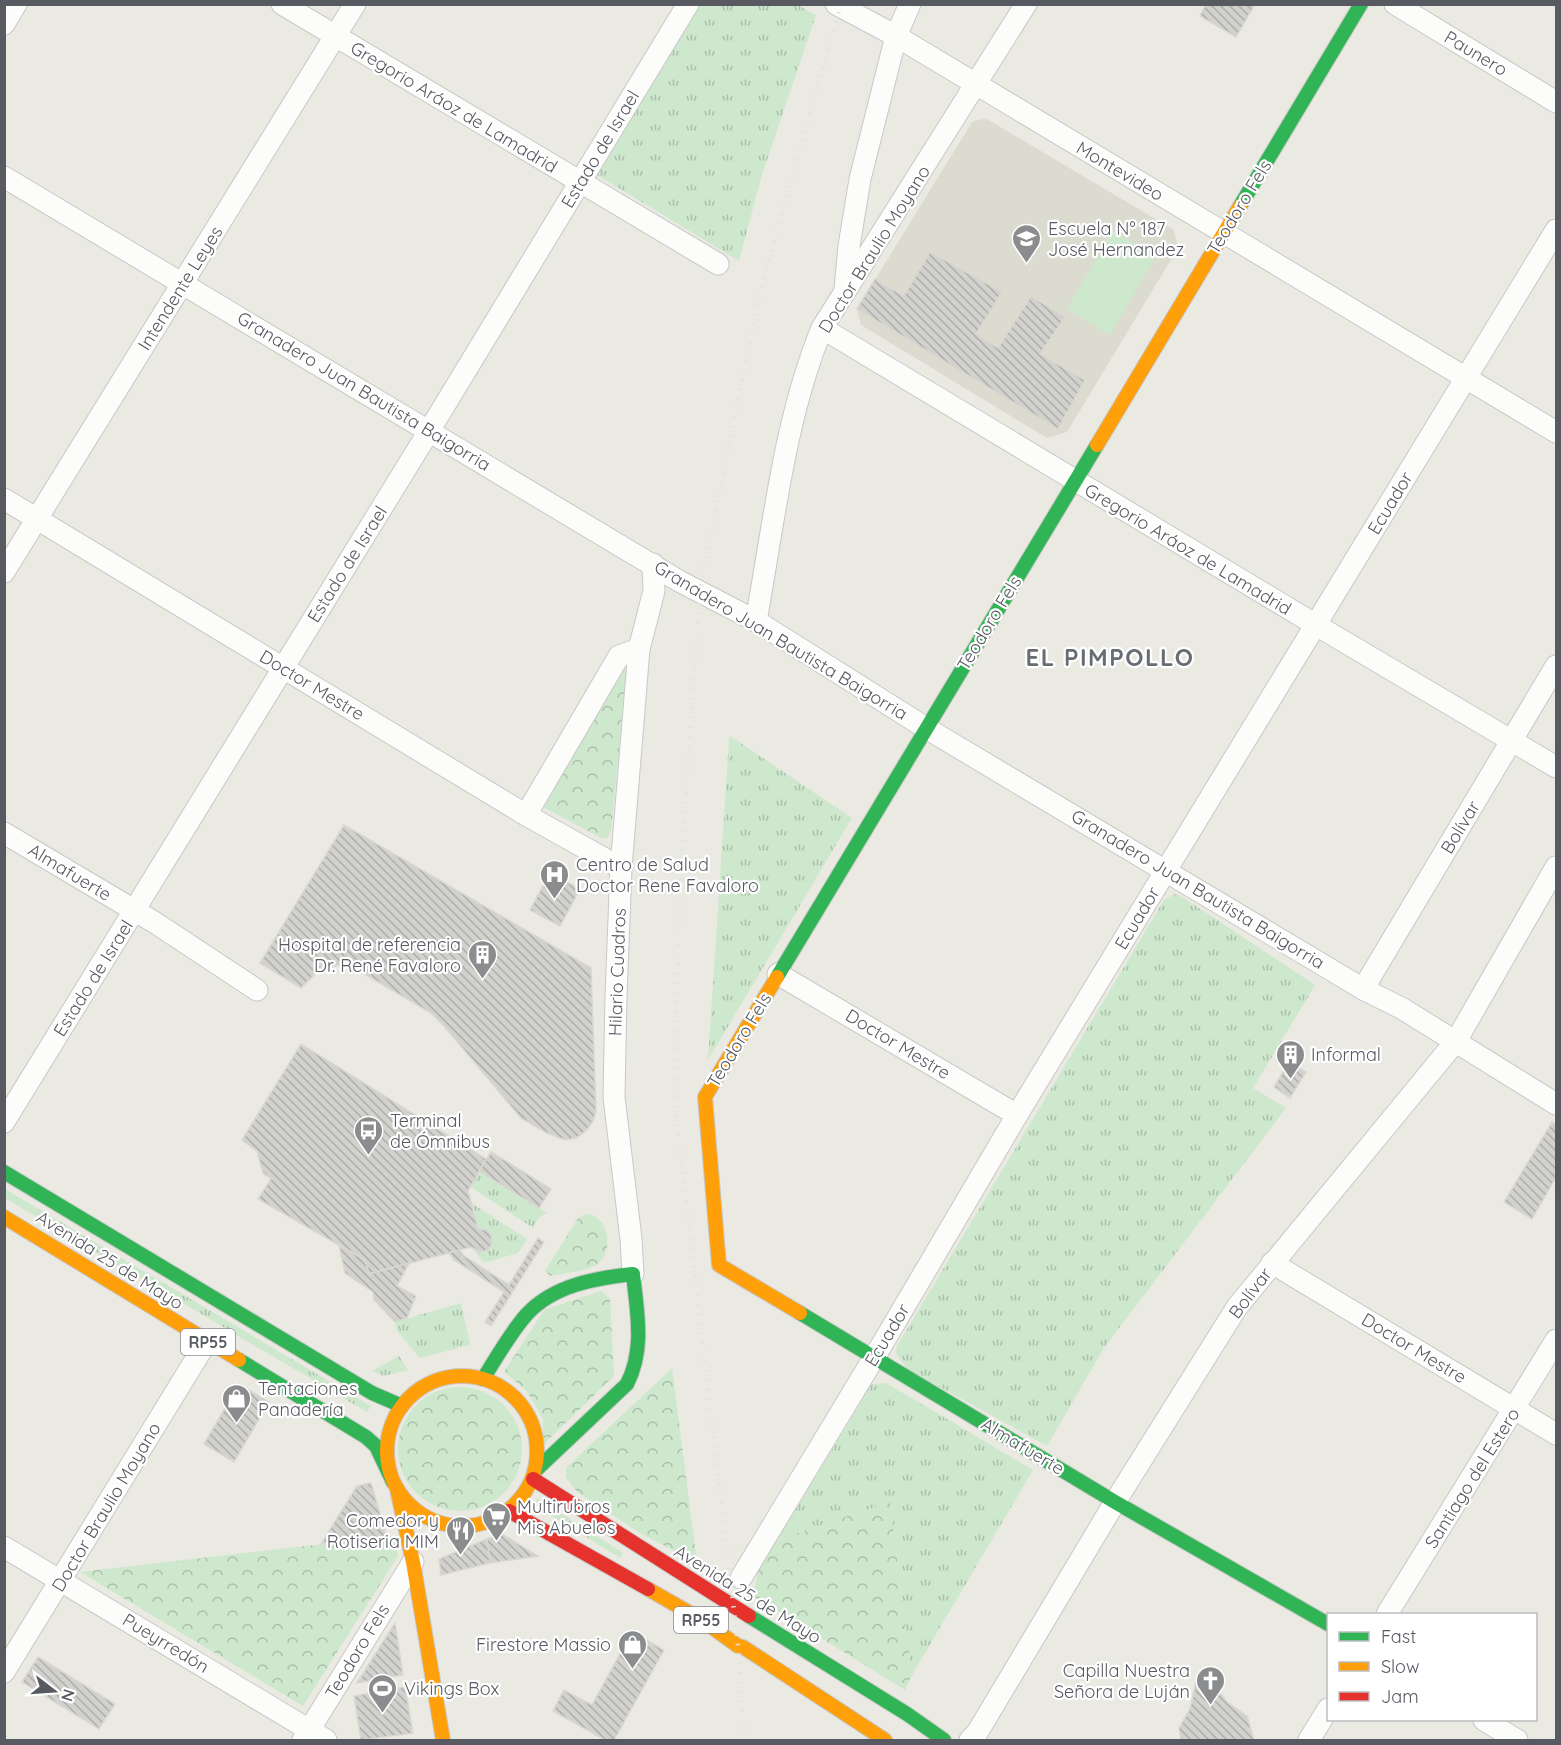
<svg xmlns="http://www.w3.org/2000/svg" width="1561" height="1745" viewBox="0 0 1561 1745" font-family="Quicksand,sans-serif">
<style>
.education{fill:#dcdbd0}
.grass{fill:url(#grass-tufts)}
.park{fill:url(#park-crowns)}
.pitch{fill:#cee8ce}
.building{fill:url(#building-back-hatch);stroke:#d9d7d1;stroke-width:1.5}
.lines{fill:none;stroke-linecap:round;stroke-linejoin:round}
.street-casing{stroke:#c8c8c7;stroke-width:23}
.fast-casing{stroke:#c8c8c7;stroke-width:16}
.slow-casing{stroke:#c8c8c7;stroke-width:16}
.jam-casing{stroke:#c8c8c7;stroke-width:16}
.street{stroke:#fcfcfb;stroke-width:21}
.fast{stroke:#30b455;stroke-width:14}
.slow{stroke:#ff9f0a;stroke-width:14}
.jam{stroke:#e5322d;stroke-width:14}
.rail{stroke:#e2e3e2;stroke-width:4.5;stroke-dasharray:1.5 8;stroke-linecap:butt}
.labels{text-anchor:middle;dominant-baseline:central;stroke-width:4.5;stroke-linejoin:round;paint-order:stroke}
.shield{fill:#fff;stroke:#898c90;stroke-width:1.5}
.shield-label{font-size:16px;font-weight:bold;fill:#575a61}
.street-label{font-size:18px;fill:#575a61;stroke:#fff}
.poi-label{font-size:18px;fill:#575a61;stroke:#fff;text-anchor:start}
.district-label{font-size:24px;font-weight:bold;letter-spacing:1.5px;fill:#686c73;stroke:#fff}
</style>
<defs>
<pattern id="grass-tufts" width="24" height="20" patternUnits="userSpaceOnUse" patternTransform="scale(1.5)"><rect width="24" height="20" fill="#cee8ce"/><path d="M3 7l-1-3M5 7V3M7 7l1-3M15 17l-1-3M17 17v-4M19 17l1-3" fill="none" stroke="#aabfab"/></pattern>
<pattern id="park-crowns" width="20" height="18" patternUnits="userSpaceOnUse" patternTransform="scale(1.5)"><rect width="20" height="18" fill="#cee8ce"/><path d="M2 6a3 3 0 1 1 6 0M12 15a3 3 0 1 1 6 0" fill="none" stroke="#aabfab"/></pattern>
<pattern id="building-back-hatch" width="6" height="6" patternUnits="userSpaceOnUse" patternTransform="scale(1.5)"><rect width="6" height="6" fill="#d2d1cd"/><path d="M-1 5l2 2M0 0l6 6M5-1l2 2" fill="none" stroke="#adadaa"/></pattern>
</defs>
<rect width="100%" height="100%" fill="#eae9e2"/>
<path class="education" d="M985 118 1174 230 1178 248 1067 432 1047 438 861 325 857 309 972 122Z"/>
<g class="grass">
<path d="M700 5H798L816 15 761 178 739 261 597 175Z"/>
<path d="M730 736 852 818 708 1060 729 740Z"/>
<path d="M1175 894 1190 902 1315 985 1253 1088 1286 1108 1104 1348 1047 1446 907 1369 896 1353 897 1346 1164 900Z"/>
<path d="M479 1171 547 1213 539 1217 533 1228 471 1187Z"/>
<path d="M5 1189 371 1406 367 1412 5 1198Z"/>
<path d="M471 1203 527 1239 518 1253 484 1263 473 1249 480 1252 488 1250 492 1243 491 1235 486 1230 478 1229Z"/>
<path d="M461 1303 470 1345 420 1358 397 1331 395 1322Z"/>
<path d="M399 1356 408 1370 384 1376 372 1371Z"/>
<path d="M886 1383 1033 1470 912 1675 889 1503 777 1540 872 1384Z"/>
<path d="M537 1498 623 1553 620 1558 533 1504Z"/>
</g>
<g class="park">
<path d="M622 669H627L611 831 607 838H601L543 807 541 800Z"/>
<path d="M586 1214C609 1214 615 1254 596 1265 584 1272 564 1273 550 1276L545 1271 578 1218Z"/>
<path d="M601 1291 610 1299 614 1376 543 1445V1419L526 1390 504 1372 544 1310Z"/>
<path d="M672 1368 697 1563 640 1533 577 1492 566 1477V1468Z"/>
<circle cx="460" cy="1449" r="62"/>
<path d="M890 1502 912 1675 905 1690 753 1596 760 1560 777 1540Z"/>
<path d="M393 1536 398 1556 303 1706 80 1572Z"/>
</g>
<path class="pitch" d="M1113 231 1156 256 1110 335 1067 309Z"/>
<g class="building">
<path d="M1206 4H1255L1236 37 1200 16Z"/>
<path d="M930 252 1002 292 976 334 998 348 1031 296 1065 317 1040 354 1085 380 1058 429 857 309 875 279 904 296Z"/>
<path d="M344 825 591 968 596 1112 593 1121 587 1130 576 1138 565 1140 547 1133 521 1118 444 1026 431 1013 356 969 341 965 321 968 301 988 260 963Z"/>
<path d="M550 873 580 889 560 926 530 910Z"/>
<path d="M301 1044 486 1159 468 1191 478 1229 486 1230 491 1235 492 1243 488 1250 480 1252 471 1247 369 1274 365 1260 258 1199 271 1179 263 1173 257 1151 242 1140Z"/>
<path d="M1289 1062 1306 1072 1290 1098 1274 1087Z"/>
<path d="M1552 1122 1556 1125V1177L1532 1219 1504 1202Z"/>
<path d="M491 1152 551 1189 539 1208 479 1171Z"/>
<path d="M538 1238 544 1242 491 1326 485 1322 504 1292 454 1260 449 1253 459 1250 464 1256 509 1285Z"/>
<path d="M339 1245 365 1260 369 1274 409 1263 397 1286 416 1296 407 1318 395 1322 374 1300 373 1292 345 1273Z"/>
<path d="M239 1384 269 1402 234 1462 204 1444Z"/>
<path d="M371 1483 387 1537 321 1544 357 1486Z"/>
<path d="M502 1534 538 1556 490 1563 487 1539Z"/>
<path d="M487 1539 490 1563 441 1575 439 1559Z"/>
<path d="M395 1623 403 1675 357 1683Z"/>
<path d="M632 1632 664 1650 614 1740H605L553 1711 564 1690 592 1705Z"/>
<path d="M38 1657 115 1704 99 1729 22 1682Z"/>
<path d="M1205 1674 1227 1702 1247 1716 1254 1740H1181L1179 1728 1190 1709 1197 1677Z"/>
<path d="M405 1687 413 1733 361 1740 354 1696Z"/>
</g>
<g class="lines">
<defs>
<g id="street">
<path d="M282 4 718 264"/>
<path d="M836 4 896 36 1556 432"/>
<path d="M1395 4 1556 102"/>
<path d="M4 24 16 4"/>
<path d="M4 177 679 581 756 621 926 728 1363 989 1403 1009 1556 1104"/>
<path d="M845 289 849 246 860 179 896 36 910 4"/>
<path d="M822 328 1316 625 1556 767"/>
<path d="M4 499 526 815 621 868"/>
<path d="M4 572 355 4"/>
<path d="M756 621C774 523 784 421 822 328L1026 4"/>
<path d="M526 815 619 656 639 649"/>
<path d="M4 833 154 922 257 990"/>
<path d="M778 974 1017 1115"/>
<path d="M1363 989 1556 666"/>
<path d="M4 1122 429 431 688 4"/>
<path d="M1272 1263 1556 1434"/>
<path d="M633 1274 631 1239 614 1097 616 996 621 868 639 649 654 591 653 564"/>
<path d="M4 1547 326 1740"/>
<path d="M741 1578 887 1336 1017 1115 1556 230"/>
<path d="M1387 1614 1556 1340"/>
<path d="M4 1672 207 1341"/>
<path d="M1484 1720 1517 1740"/>
<path d="M303 1740 413 1562"/>
<path d="M970 1740 977 1733 1115 1502 1237 1307 1456 1041 1556 867"/>
<path d="M1309 1740 1328 1709"/>
</g>
<g id="fast">
<path d="M1240 206 1361 4"/>
<path d="M777 977 1097 445"/>
<path d="M4 1172 372 1393 402 1406"/>
<path d="M800 1313 1115 1502 1328 1624"/>
<path d="M239 1360 366 1437 376 1446 393 1482"/>
<path d="M483 1379C497 1357 510 1333 527 1314 554 1285 596 1278 633 1274 637 1312 645 1349 627 1384L535 1471"/>
<path d="M749 1616 907 1714 944 1740"/>
</g>
<g id="slow">
<path d="M1097 445 1240 206"/>
<path d="M777 977 705 1097 719 1265 800 1313"/>
<path d="M4 1217 239 1360"/>
<circle cx="462" cy="1451" r="75"/>
<path d="M397 1489 413 1562 443 1740"/>
<path d="M648 1589 702 1620 738 1646 743 1647 885 1740"/>
</g>
<g id="jam">
<path d="M533 1479 749 1616"/>
<path d="M509 1511 648 1589"/>
</g>
</defs>
<use href="#street" class="street-casing"/>
<use href="#fast" class="fast-casing"/>
<use href="#slow" class="slow-casing"/>
<use href="#jam" class="jam-casing"/>
<use href="#street" class="street"/>
<use href="#fast" class="fast"/>
<use href="#slow" class="slow"/>
<use href="#jam" class="jam"/>
<path class="rail" d="M745 1740 738 1646 675 1105 676 1014 683 835 700 591 760 291 841 4"/>
</g>
<defs>
<symbol id="school-pin" viewBox="-11 -11 22 30"><path d="M0 17L-7.5 6A9.5 9.5 0 1 1 7.5 6Z" fill="#8a8c8e" stroke="#fff"/><path d="M0-5L7-2L0 1L-7-2ZM-4 1L0 2.5L4 1V4Q0 6-4 4Z" fill="#fff"/></symbol>
<symbol id="hospital-pin" viewBox="-11 -11 22 30"><path d="M0 17L-7.5 6A9.5 9.5 0 1 1 7.5 6Z" fill="#8a8c8e" stroke="#fff"/><path d="M-5-5h3v3.5h4V-5h3V5h-3V1.5h-4V5h-3Z" fill="#fff"/></symbol>
<symbol id="building-pin" viewBox="-11 -11 22 30"><path d="M0 17L-7.5 6A9.5 9.5 0 1 1 7.5 6Z" fill="#8a8c8e" stroke="#fff"/><path d="M-4-6H4V6H1V3H-1V6H-4ZM-2.5-4.3h1.7v1.8h-1.7ZM.8-4.3h1.7v1.8H.8ZM-2.5-1h1.7V.8h-1.7ZM.8-1h1.7V.8H.8Z" fill="#fff"/></symbol>
<symbol id="bus-pin" viewBox="-11 -11 22 30"><path d="M0 17L-7.5 6A9.5 9.5 0 1 1 7.5 6Z" fill="#8a8c8e" stroke="#fff"/><path d="M-5-6H5V4H4V6H2V4H-2V6H-4V4H-5ZM-3.5-4V0h7V-4ZM-3.5 1.2v1.5H-2V1.2ZM2 1.2v1.5H3.5V1.2Z" fill="#fff"/></symbol>
<symbol id="shop-pin" viewBox="-11 -11 22 30"><path d="M0 17L-7.5 6A9.5 9.5 0 1 1 7.5 6Z" fill="#8a8c8e" stroke="#fff"/><path d="M-5-2.5h2.3a2.7 3.5 0 0 1 5.4 0H5L5.5 6h-11ZM-1.5-2.5h3a1.5 2.3 0 0 0-3 0Z" fill="#fff"/></symbol>
<symbol id="supermarket-pin" viewBox="-11 -11 22 30"><path d="M0 17L-7.5 6A9.5 9.5 0 1 1 7.5 6Z" fill="#8a8c8e" stroke="#fff"/><path d="M-6-5.5h2.5l.6 2H6L4.5 2H-2.5L-4.4-4H-6ZM-1.5 3.2a1.3 1.3 0 1 0 .1 0ZM3 3.2a1.3 1.3 0 1 0 .1 0Z" fill="#fff"/></symbol>
<symbol id="restaurant-pin" viewBox="-11 -11 22 30"><path d="M0 17L-7.5 6A9.5 9.5 0 1 1 7.5 6Z" fill="#8a8c8e" stroke="#fff"/><path d="M-5-6h1v4h1v-4h1v4h1v-4h1v5L-1.5 .5V6h-2V.5L-5-1ZM5-6V6H3V1.5H1.5Q1.5-4 5-6Z" fill="#fff"/></symbol>
<symbol id="church-pin" viewBox="-11 -11 22 30"><path d="M0 17L-7.5 6A9.5 9.5 0 1 1 7.5 6Z" fill="#8a8c8e" stroke="#fff"/><path d="M-1.2-6h2.4v3.5h3.3v2.4h-3.3V6h-2.4V-.1h-3.3v-2.4h3.3Z" fill="#fff"/></symbol>
<symbol id="stadium-pin" viewBox="-11 -11 22 30"><path d="M0 17L-7.5 6A9.5 9.5 0 1 1 7.5 6Z" fill="#8a8c8e" stroke="#fff"/><path d="M0-5a6.5 5 0 1 0 0 10a6.5 5 0 1 0 0-10ZM-3.5-1.8h7v3.6h-7Z" fill="#fff"/></symbol>
</defs>
<g fill-rule="evenodd">
<use href="#school-pin" x="1010" y="222" width="33" height="45"/>
<use href="#hospital-pin" x="538" y="858" width="33" height="45"/>
<use href="#building-pin" x="466" y="938" width="33" height="45"/>
<use href="#building-pin" x="1274" y="1038" width="33" height="45"/>
<use href="#bus-pin" x="352" y="1114" width="33" height="45"/>
<use href="#shop-pin" x="220" y="1382" width="33" height="45"/>
<use href="#supermarket-pin" x="480" y="1500" width="33" height="45"/>
<use href="#restaurant-pin" x="444" y="1514" width="33" height="45"/>
<use href="#shop-pin" x="616" y="1628" width="33" height="45"/>
<use href="#church-pin" x="1194" y="1664" width="33" height="45"/>
<use href="#stadium-pin" x="366" y="1672" width="33" height="45"/>
</g>
<g class="labels">
<g class="shield">
<rect x="181" y="1329" width="54" height="26" rx="4.5"/>
<rect x="674" y="1607" width="54" height="26" rx="4.5"/>
</g>
<g class="shield-label">
<text x="208" y="1342">RP55</text>
<text x="701" y="1620">RP55</text>
</g>
<g class="street-label">
<text transform="translate(1476 53) rotate(31)">Paunero</text>
<text transform="translate(454 107) rotate(31)">Gregorio Aráoz de Lamadrid</text>
<text transform="translate(600 149) rotate(-59)">Estado de Israel</text>
<text transform="translate(1120 171) rotate(31)">Montevideo</text>
<text transform="translate(1239 207) rotate(-59)">Teodoro Fels</text>
<text transform="translate(874 249) rotate(-58)">Doctor Braulio Moyano</text>
<text transform="translate(180 288) rotate(-58)">Intendente Leyes</text>
<text transform="translate(364 391) rotate(31)">Granadero Juan Bautista Baigorria</text>
<text transform="translate(1390 503) rotate(-59)">Ecuador</text>
<text transform="translate(1188 549) rotate(31)">Gregorio Aráoz de Lamadrid</text>
<text transform="translate(347 564) rotate(-58)">Estado de Israel</text>
<text transform="translate(989 623) rotate(-59)">Teodoro Fels</text>
<text transform="translate(781 640) rotate(31)">Granadero Juan Bautista Baigorria</text>
<text transform="translate(312 685) rotate(31)">Doctor Mestre</text>
<text transform="translate(1460 827) rotate(-59)">Bolívar</text>
<text transform="translate(70 872) rotate(31)">Almafuerte</text>
<text transform="translate(1198 889) rotate(31)">Granadero Juan Bautista Baigorria</text>
<text transform="translate(1137 918) rotate(-59)">Ecuador</text>
<text transform="translate(617 972) rotate(-88)">Hilario Cuadros</text>
<text transform="translate(93 978) rotate(-58)">Estado de Israel</text>
<text transform="translate(739 1040) rotate(-59)">Teodoro Fels</text>
<text transform="translate(898 1044) rotate(31)">Doctor Mestre</text>
<text transform="translate(110 1260) rotate(32)">Avenida 25 de Mayo</text>
<text transform="translate(1250 1293) rotate(-53)">Bolívar</text>
<text transform="translate(887 1335) rotate(-59)">Ecuador</text>
<text transform="translate(1414 1348) rotate(31)">Doctor Mestre</text>
<text transform="translate(1023 1446) rotate(31)">Almafuerte</text>
<text transform="translate(1472 1478) rotate(-58)">Santiago del Estero</text>
<text transform="translate(106 1507) rotate(-59)">Doctor Braulio Moyano</text>
<text transform="translate(748 1594) rotate(32)">Avenida 25 de Mayo</text>
<text transform="translate(166 1643) rotate(31)">Pueyrredón</text>
<text transform="translate(357 1651) rotate(-59)">Teodoro Fels</text>
</g>
<g class="poi-label">
<text x="1048" y="228">Escuela N° 187<tspan x="1048" dy="21">José Hernandez</tspan></text>
<text x="576" y="864">Centro de Salud<tspan x="576" dy="21">Doctor Rene Favaloro</tspan></text>
<text x="461" y="944" text-anchor="end">Hospital de referencia<tspan x="461" dy="21">Dr. René Favaloro</tspan></text>
<text x="1311" y="1054">Informal</text>
<text x="390" y="1120">Terminal<tspan x="390" dy="21">de Ómnibus</tspan></text>
<text x="258" y="1388">Tentaciones<tspan x="258" dy="21">Panadería</tspan></text>
<text x="517" y="1506">Multirubros<tspan x="517" dy="21">Mis Abuelos</tspan></text>
<text x="439" y="1520" text-anchor="end">Comedor y<tspan x="439" dy="21">Rotiseria MIM</tspan></text>
<text x="611" y="1644" text-anchor="end">Firestore Massio</text>
<text x="1190" y="1670" text-anchor="end">Capilla Nuestra<tspan x="1190" dy="21">Señora de Luján</tspan></text>
<text x="404" y="1688">Vikings Box</text>
</g>
<g class="district-label">
<text x="1110" y="657">EL PIMPOLLO</text>
</g>
</g>
<rect width="1561" height="1745" fill="none" stroke="#575a61" stroke-width="12"/>
<rect x="1327" y="1613" width="210" height="108" fill="#ffffff" stroke="#bcbdc0" stroke-width="1.5"/>
<rect x="1339" y="1632" width="30" height="9" fill="#30b455" stroke="#bcbdc0" stroke-width="1.5"/>
<text x="1381" y="1643" font-size="18" fill="#575a61">Fast</text>
<rect x="1339" y="1662" width="30" height="9" fill="#ff9f0a" stroke="#bcbdc0" stroke-width="1.5"/>
<text x="1381" y="1673" font-size="18" fill="#575a61">Slow</text>
<rect x="1339" y="1692" width="30" height="9" fill="#e5322d" stroke="#bcbdc0" stroke-width="1.5"/>
<text x="1381" y="1703" font-size="18" fill="#575a61">Jam</text>
<g transform="translate(54 1691) rotate(107)" stroke="#ffffff" stroke-width="4.5" paint-order="stroke">
<path d="M0-4.5L10 22L0 15L-10 22Z" fill="#575a61"/>
<text y="-9" font-size="16" font-weight="bold" text-anchor="middle" fill="#575a61">N</text>
</g>
</svg>
